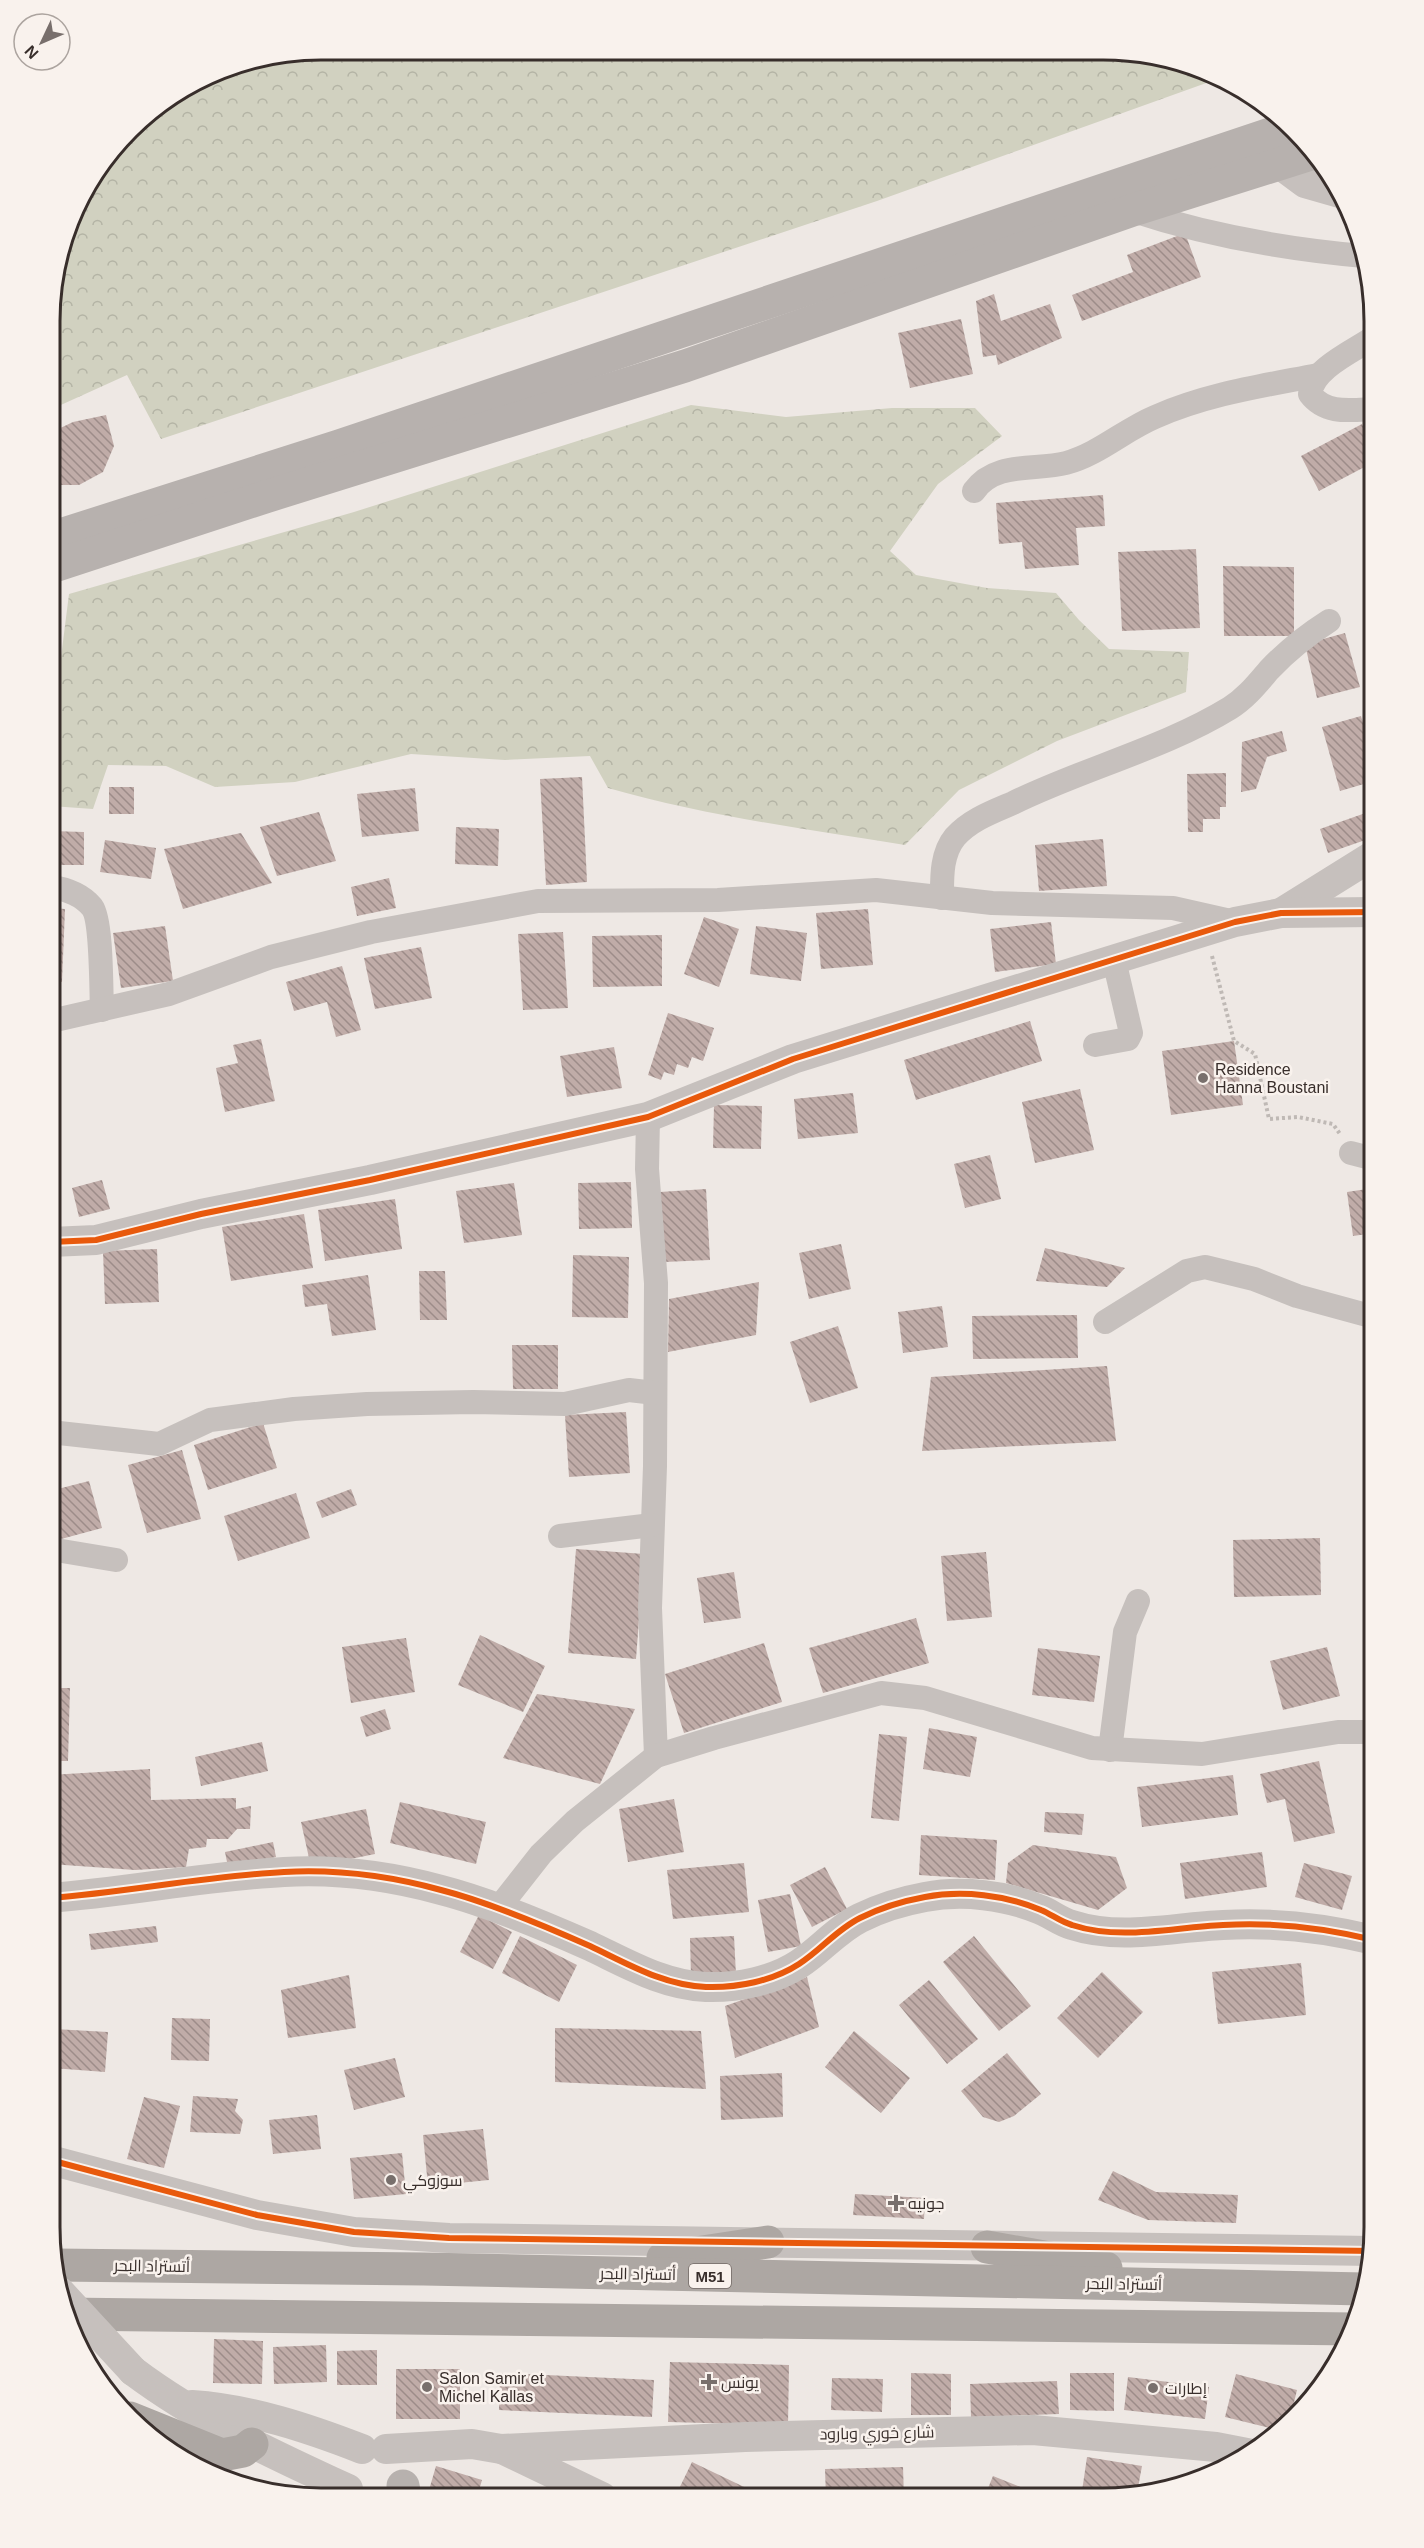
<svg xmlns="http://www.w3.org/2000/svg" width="1424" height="2548" viewBox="0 0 1424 2548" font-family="Helvetica,Cairo,sans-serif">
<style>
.forest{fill:url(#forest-crowns)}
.building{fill:url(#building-back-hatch)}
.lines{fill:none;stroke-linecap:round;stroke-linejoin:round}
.path{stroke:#bfb9b5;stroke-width:4;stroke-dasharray:3 3;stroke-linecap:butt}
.minor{stroke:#c6c0bd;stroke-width:24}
.tertiary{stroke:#c6c0bd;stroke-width:30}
.secondary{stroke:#b7b1ae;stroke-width:33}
.motorway{stroke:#ada7a3;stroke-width:33}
.tertiary-bridge{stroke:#c6c0bd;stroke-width:30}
.cycleway-casing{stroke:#f9f2ed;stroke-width:10}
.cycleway{stroke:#e8590c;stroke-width:6}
.poi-dot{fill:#786f6c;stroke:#f9f2ed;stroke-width:2}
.labels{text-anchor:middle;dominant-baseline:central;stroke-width:5;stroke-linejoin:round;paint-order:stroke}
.shield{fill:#f9f2ed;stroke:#726965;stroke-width:1.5}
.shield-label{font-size:15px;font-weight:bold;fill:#382e2b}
.poi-label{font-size:16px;fill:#382e2b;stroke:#f9f2ed;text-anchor:start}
.street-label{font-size:16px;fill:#382e2b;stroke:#f9f2ed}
.rim{fill:none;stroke:#382e2b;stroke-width:3}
</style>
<defs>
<pattern id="forest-crowns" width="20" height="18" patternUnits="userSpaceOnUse" patternTransform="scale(1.5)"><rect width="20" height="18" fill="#d1d1c0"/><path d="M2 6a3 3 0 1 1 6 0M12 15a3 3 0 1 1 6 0" fill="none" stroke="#b4b4a5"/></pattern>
<pattern id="building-back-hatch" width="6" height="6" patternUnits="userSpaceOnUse" patternTransform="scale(1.5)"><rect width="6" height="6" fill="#c0aca8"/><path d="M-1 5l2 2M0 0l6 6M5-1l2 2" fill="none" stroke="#9d8c89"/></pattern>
</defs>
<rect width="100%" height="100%" fill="#eee8e4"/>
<g class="forest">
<path d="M321 50 1156 55 1223 77 877 201 161 439 127 375 52 409V286L78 200 142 117 217 70Z"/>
<path d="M691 405 786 417 892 408H975L1002 436 938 484 890 551 916 575 987 588 1056 593 1079 620 1109 649 1189 652 1186 692 1057 741 959 790 905 845C806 829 705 816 608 788L590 756 505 760 411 754 295 782 215 787 166 766 108 765 93 809 51 806V690L59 673 69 594 354 512Z"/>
</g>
<g class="building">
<path d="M1185 233 1201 277 1082 321 1072 295 1133 272 1127 255Z"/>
<path d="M994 294 1001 321 1050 304 1062 338 998 365 996 355 983 357 976 301Z"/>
<path d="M961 319 973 374 910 388 898 333Z"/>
<path d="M106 415 114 446 103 472 79 485H52V432L73 422Z"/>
<path d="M1362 424 1374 449V462L1319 491 1301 456Z"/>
<path d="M1103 495 1105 526 1076 528 1079 565 1025 569 1022 542 999 544 996 503Z"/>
<path d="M1196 549 1200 628 1122 631 1118 552Z"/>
<path d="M1223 566 1294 567V636H1224Z"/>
<path d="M1345 633 1360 687 1317 698 1305 644Z"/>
<path d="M1361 716 1374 762V781L1340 791 1322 727Z"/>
<path d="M1282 731 1287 751 1267 757 1256 789 1241 792 1242 742Z"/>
<path d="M1226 773V807H1220V819H1203V832H1188L1187 774Z"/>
<path d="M582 777 587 882 546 885 540 779Z"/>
<rect x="109" y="787" width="25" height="27"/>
<path d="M415 788 419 831 362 837 357 794Z"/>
<path d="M1374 810V837L1328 853 1320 829Z"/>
<path d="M319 812 336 861 277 876 260 827Z"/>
<path d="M456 827 499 829 498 866 455 864Z"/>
<path d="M51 831 84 832V865H51Z"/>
<path d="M241 833 272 883 183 909 164 849Z"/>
<path d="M1103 839 1107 886 1039 891 1035 845Z"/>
<path d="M105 840 156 848 151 879 100 872Z"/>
<path d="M1374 871V891L1368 893 1363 874Z"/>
<path d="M389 878 396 908 357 916 351 887Z"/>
<path d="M51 908 65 909 62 982 51 983Z"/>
<path d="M868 909 873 965 821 969 816 913Z"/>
<path d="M704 917 739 929 719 987 684 974Z"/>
<path d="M1051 922 1056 964 995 972 990 929Z"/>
<path d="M165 926 173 981 121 988 113 933Z"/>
<path d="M756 926 807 933 801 981 750 974Z"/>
<path d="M563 932 568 1008 523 1010 518 934Z"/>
<path d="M662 935V986L593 987 592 936Z"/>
<path d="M421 947 432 998 375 1009 364 958Z"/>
<path d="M342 966 361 1030 336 1037 327 1002 294 1011 286 982Z"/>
<path d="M668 1013 714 1028 703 1061 692 1057 688 1068 677 1064 674 1075 664 1072 661 1080 648 1075Z"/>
<path d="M1030 1021 1042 1061 916 1100 904 1060Z"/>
<path d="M261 1039 275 1101 225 1112 216 1068 238 1063 233 1045Z"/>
<path d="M1234 1041 1243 1105 1171 1115 1162 1051Z"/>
<path d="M614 1047 622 1088 567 1097 560 1056Z"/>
<path d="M1080 1089 1094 1150 1035 1163 1022 1102Z"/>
<path d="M853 1093 858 1133 798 1139 794 1099Z"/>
<path d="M714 1105 762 1106 761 1149 713 1148Z"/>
<path d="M990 1155 1001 1199 965 1208 954 1164Z"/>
<path d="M102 1180 110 1209 79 1217 72 1188Z"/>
<path d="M631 1182 632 1228 579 1229 578 1183Z"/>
<path d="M514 1183 522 1235 464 1243 456 1191Z"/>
<path d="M1374 1188V1233L1353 1236 1347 1192Z"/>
<path d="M706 1189 710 1260 664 1262 660 1192Z"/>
<path d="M395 1199 402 1249 325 1261 318 1210Z"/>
<path d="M304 1214 313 1268 231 1281 222 1227Z"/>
<path d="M841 1244 851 1289 809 1299 799 1253Z"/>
<path d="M1045 1248 1125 1268 1107 1287 1036 1281Z"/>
<path d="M157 1249 159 1302 105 1304 103 1251Z"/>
<path d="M573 1255 629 1257 628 1318 572 1317Z"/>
<path d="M419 1271H445L447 1320H420Z"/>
<path d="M368 1275 376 1330 332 1336 327 1304 305 1307 302 1285Z"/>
<path d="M759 1282 756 1335 668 1352 669 1299Z"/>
<path d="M942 1306 948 1347 903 1353 898 1312Z"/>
<path d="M1077 1315 1078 1358 973 1359 972 1316Z"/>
<path d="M838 1326 858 1388 810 1403 790 1342Z"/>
<path d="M512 1345H558V1389H513Z"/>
<path d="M1107 1366 1116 1441 922 1451 931 1377Z"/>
<path d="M626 1412 630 1473 569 1477 565 1415Z"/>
<path d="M263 1423 277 1468 208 1490 194 1445Z"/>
<path d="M182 1450 201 1519 147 1533 128 1465Z"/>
<path d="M89 1481 102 1528 50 1542V1491Z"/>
<path d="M351 1489 357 1505 322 1518 316 1502Z"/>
<path d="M296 1493 310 1538 238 1561 224 1516Z"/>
<path d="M1320 1538 1321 1595 1234 1597 1233 1540Z"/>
<path d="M576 1549 644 1554 636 1659 568 1653Z"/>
<path d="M986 1552 992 1617 947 1621 941 1556Z"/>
<path d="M734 1572 741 1618 704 1623 697 1578Z"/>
<path d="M916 1618 929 1663 823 1693 809 1648Z"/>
<path d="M480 1635 545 1666 523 1712 458 1685Z"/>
<path d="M406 1638 415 1692 351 1703 342 1647Z"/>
<path d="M764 1643 782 1702 684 1733 665 1674Z"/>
<path d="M1327 1647 1340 1696 1283 1710 1270 1661Z"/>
<path d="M1038 1648 1100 1656 1094 1702 1032 1695Z"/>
<path d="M50 1688H70L68 1761H50Z"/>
<path d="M537 1694 635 1709 600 1784 503 1758Z"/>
<path d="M385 1709 391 1729 366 1737 360 1717Z"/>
<path d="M929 1728 977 1737 970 1777 923 1769Z"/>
<path d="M879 1734 907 1737 899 1821 871 1818Z"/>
<path d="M262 1742 268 1771 201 1786 195 1757Z"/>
<path d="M1319 1761 1335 1833 1294 1842 1285 1799 1267 1803 1260 1774Z"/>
<path d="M150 1769 151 1800 236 1798V1809L251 1806 250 1829H237L228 1839H207L206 1847 189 1849 186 1867 135 1870 50 1864V1775Z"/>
<path d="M1233 1775 1238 1815 1142 1827 1137 1787Z"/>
<path d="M674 1799 684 1852 628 1862 619 1809Z"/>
<path d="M400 1802 486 1822 476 1864 390 1843Z"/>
<path d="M366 1809 375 1854 311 1867 301 1822Z"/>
<path d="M1045 1812 1084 1814 1082 1835 1044 1832Z"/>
<path d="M921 1835 997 1840 995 1880 919 1875Z"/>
<path d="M273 1842 276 1857 228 1867 225 1852Z"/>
<path d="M1033 1845 1116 1857 1127 1888 1098 1910 1006 1883 1008 1863Z"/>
<path d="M1262 1852 1267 1887 1185 1899 1180 1863Z"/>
<path d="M744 1863 749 1912 673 1919 667 1870Z"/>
<path d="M1304 1863 1352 1876 1342 1910 1295 1897Z"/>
<path d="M1374 1864V1893L1364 1889Z"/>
<path d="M825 1867 847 1909 812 1927 790 1885Z"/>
<path d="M790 1894 801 1946 768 1952 758 1900Z"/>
<path d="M479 1915 512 1932 493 1969 460 1952Z"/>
<path d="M156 1926 158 1942 91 1950 89 1934Z"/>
<path d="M520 1936 577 1965 559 2002 502 1973Z"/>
<path d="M734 1936 736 1975 691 1976 690 1938Z"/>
<path d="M974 1936 1031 2006 999 2031 943 1962Z"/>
<path d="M1301 1963 1306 2015 1218 2024 1212 1972Z"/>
<path d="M1102 1972 1143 2012 1098 2058 1057 2018Z"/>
<path d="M349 1975 356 2028 288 2038 281 1990Z"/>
<path d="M807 1977 819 2027 735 2058 725 2006Z"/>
<path d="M929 1980 978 2039 947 2064 899 2005Z"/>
<path d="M172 2018 210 2019 209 2061 171 2060Z"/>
<path d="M555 2028 701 2031 706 2089 555 2082Z"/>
<path d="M54 2029 108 2032 105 2072 52 2068Z"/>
<path d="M854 2031 910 2078 881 2113 825 2067Z"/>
<path d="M1007 2053 1041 2094 1014 2116 999 2122 983 2117 961 2091Z"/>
<path d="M395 2058 405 2097 354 2110 344 2070Z"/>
<path d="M782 2073 783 2117 721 2120 720 2076Z"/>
<path d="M193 2096 238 2099 235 2111 243 2120 240 2134 190 2132Z"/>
<path d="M144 2097 180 2106 164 2168 127 2159Z"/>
<path d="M317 2115 321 2149 273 2154 269 2120Z"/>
<path d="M483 2129 489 2180 428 2186 423 2135Z"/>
<path d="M402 2153 406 2194 354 2199 350 2158Z"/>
<path d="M1113 2171 1156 2192 1238 2195 1236 2223 1148 2220 1098 2200Z"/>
<path d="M855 2194 925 2198 924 2219 853 2215Z"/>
<path d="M214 2339 263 2341 262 2384 213 2383Z"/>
<path d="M326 2345 327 2382 274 2384 273 2347Z"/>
<path d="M377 2350V2385H337V2351Z"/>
<path d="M670 2362 789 2365 788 2425 668 2422Z"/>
<rect x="396" y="2369" width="64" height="50"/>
<path d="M500 2373 654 2380 652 2417 499 2410Z"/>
<path d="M911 2373 951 2374V2415H911Z"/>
<path d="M1070 2373H1114V2411L1070 2410Z"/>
<path d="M1236 2374 1297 2390 1290 2419 1278 2430 1225 2417Z"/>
<path d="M1128 2377 1209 2387 1205 2419 1124 2410Z"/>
<path d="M832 2378 883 2379 882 2412 831 2410Z"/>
<path d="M1057 2381 1059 2414 971 2417 970 2384Z"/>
<path d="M1087 2457 1142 2466 1137 2493 1103 2499 1081 2498Z"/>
<path d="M692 2462 767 2498 675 2497Z"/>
<path d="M436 2466 482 2480 477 2497H427Z"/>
<path d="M903 2467 904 2498H826L825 2469Z"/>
<path d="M1182 2475 1200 2480 1179 2486Z"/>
<path d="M993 2476 1033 2492 1031 2498H984Z"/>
<path d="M491 2487 518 2496V2497H488Z"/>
</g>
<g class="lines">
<path class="path" d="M1212 956 1234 1041 1255 1054 1269 1119 1298 1117 1333 1124 1340 1134"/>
<g class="minor">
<path d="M1131 210C1206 235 1285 249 1364 256"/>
<path d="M1374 409C1351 410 1326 415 1310 394 1313 368 1354 351 1374 337"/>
<path d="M974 491C995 461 1035 471 1066 463 1099 454 1124 430 1155 417 1207 394 1262 386 1318 375"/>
<path d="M51 887C66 889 82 895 92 907 102 920 101 990 102 1010"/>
<path d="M942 898C942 878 941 854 955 837 970 820 992 812 1013 803 1082 769 1165 748 1230 708 1246 698 1257 684 1269 670 1287 651 1307 635 1329 621"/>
<path d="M51 1021 169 994 271 957 371 932 538 901 718 900 876 890 992 903 1173 908 1235 922"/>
<path d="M1095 1045 1128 1039 1131 1033 1114 960"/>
<path d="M648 1117 647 1169 656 1283 655 1466 650 1608 656 1756"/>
<path d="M1351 1153 1374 1159"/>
<path d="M1105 1322 1187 1271 1205 1267 1254 1279 1297 1296 1374 1317"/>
<path d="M50 1432 159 1444 210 1420 294 1409 367 1404 473 1402 565 1404 629 1390 655 1393"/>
<path d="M560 1536 652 1525"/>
<path d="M50 1549 116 1560"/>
<path d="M1110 1750 1125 1632 1138 1601"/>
<path d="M497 1910 541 1854 575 1821 656 1756 714 1738 881 1693 925 1698 1092 1748 1202 1754 1338 1732H1374"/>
</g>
<g class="tertiary">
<path d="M1262 151 1305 183 1340 193"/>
<path d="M1281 913 1374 855"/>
<path d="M51 1242 96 1240 201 1214 370 1180 648 1117 793 1059 1235 922 1281 913 1374 912"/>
<path d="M50 1898C128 1892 206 1876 284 1872 337 1869 390 1876 441 1890 488 1902 545 1926 590 1946 628 1964 663 1985 706 1987 737 1988 773 1981 799 1964 821 1950 836 1930 860 1918 880 1908 903 1901 925 1897 962 1890 1006 1895 1041 1910 1051 1914 1061 1922 1072 1925 1121 1941 1173 1927 1223 1925 1273 1922 1325 1928 1374 1940"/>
<path d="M50 2160 257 2215 354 2232 449 2238 1373 2251"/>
<path d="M133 2371C198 2420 274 2455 348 2489"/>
<path d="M192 2405C251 2409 308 2428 362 2449"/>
<path d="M386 2449 472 2444 501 2449 745 2437 1033 2430 1216 2447 1252 2454"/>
<path d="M504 2450 602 2497"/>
</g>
<g class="secondary">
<path d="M51 538 339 446 1291 127"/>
<path d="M51 567 265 497 685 366 1133 210 1314 153"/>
<path d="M403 2486 405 2496"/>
</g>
<g class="motorway">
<path d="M987 2247 1106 2268"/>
<path d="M663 2258 768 2242"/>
<path d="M56 2265 424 2269 1364 2289"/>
<path d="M64 2314 1354 2329"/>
<path d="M130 2418 222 2455 243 2451 252 2444"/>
</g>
<path class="tertiary-bridge" d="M60 2292 133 2371"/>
<defs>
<g id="cycleway">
<path d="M51 1242 96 1240 201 1214 370 1180 648 1117 793 1059 1235 922 1281 913 1374 912"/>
<path d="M50 1898C128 1892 206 1876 284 1872 337 1869 390 1876 441 1890 488 1902 545 1926 590 1946 628 1964 663 1985 706 1987 737 1988 773 1981 799 1964 821 1950 836 1930 860 1918 880 1908 903 1901 925 1897 962 1890 1006 1895 1041 1910 1051 1914 1061 1922 1072 1925 1121 1941 1173 1927 1223 1925 1273 1922 1325 1928 1374 1940"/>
<path d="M50 2160 257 2215 354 2232 449 2238 1373 2251"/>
</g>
</defs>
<use href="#cycleway" class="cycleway-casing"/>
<use href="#cycleway" class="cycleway"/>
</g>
<g class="poi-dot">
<circle cx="1203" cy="1078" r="6"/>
<circle cx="391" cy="2180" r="6"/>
<path d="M893 2194h6v6h6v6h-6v6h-6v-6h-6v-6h6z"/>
<path d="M706 2373h6v6h6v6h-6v6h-6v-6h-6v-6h6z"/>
<circle cx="427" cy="2387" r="6"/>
<circle cx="1153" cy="2388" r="6"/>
</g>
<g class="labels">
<rect class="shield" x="689" y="2264" width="42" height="24" rx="4.5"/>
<g class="shield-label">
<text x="710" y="2276">M51</text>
</g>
<g class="poi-label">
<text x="1215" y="1069">Residence<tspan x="1215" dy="18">Hanna Boustani</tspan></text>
<text x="403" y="2180">سوزوكي</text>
<text x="908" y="2203">جونيه</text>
<text x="439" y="2378">Salon Samir et<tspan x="439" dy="18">Michel Kallas</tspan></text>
<text x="721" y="2382">يونس</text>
<text x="1165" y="2388">إطارات</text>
</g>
<g class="street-label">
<text transform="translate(152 2266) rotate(1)">أتستراد البحر</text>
<text transform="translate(638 2274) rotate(1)">أتستراد البحر</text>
<text transform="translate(1124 2284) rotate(1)">أتستراد البحر</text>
<text transform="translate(877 2433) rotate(-1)">شارع خوري وبارود</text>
</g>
</g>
<path d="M0 0H1424V2548H0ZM321 60H1103A261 261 0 0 1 1364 321V2227A261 261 0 0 1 1103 2488H321A261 261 0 0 1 60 2227V321A261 261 0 0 1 321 60Z" fill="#f9f2ed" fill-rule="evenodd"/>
<path class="rim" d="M321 60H1103A261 261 0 0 1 1364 321V2227A261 261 0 0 1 1103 2488H321A261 261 0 0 1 60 2227V321A261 261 0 0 1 321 60Z"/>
<g transform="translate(42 42) rotate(226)"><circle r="28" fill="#f9f2ed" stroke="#aca49f" stroke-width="1.5"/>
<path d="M0-4.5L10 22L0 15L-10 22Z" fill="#786f6c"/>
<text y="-9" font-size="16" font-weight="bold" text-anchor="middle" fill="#382e2b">N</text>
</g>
</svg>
